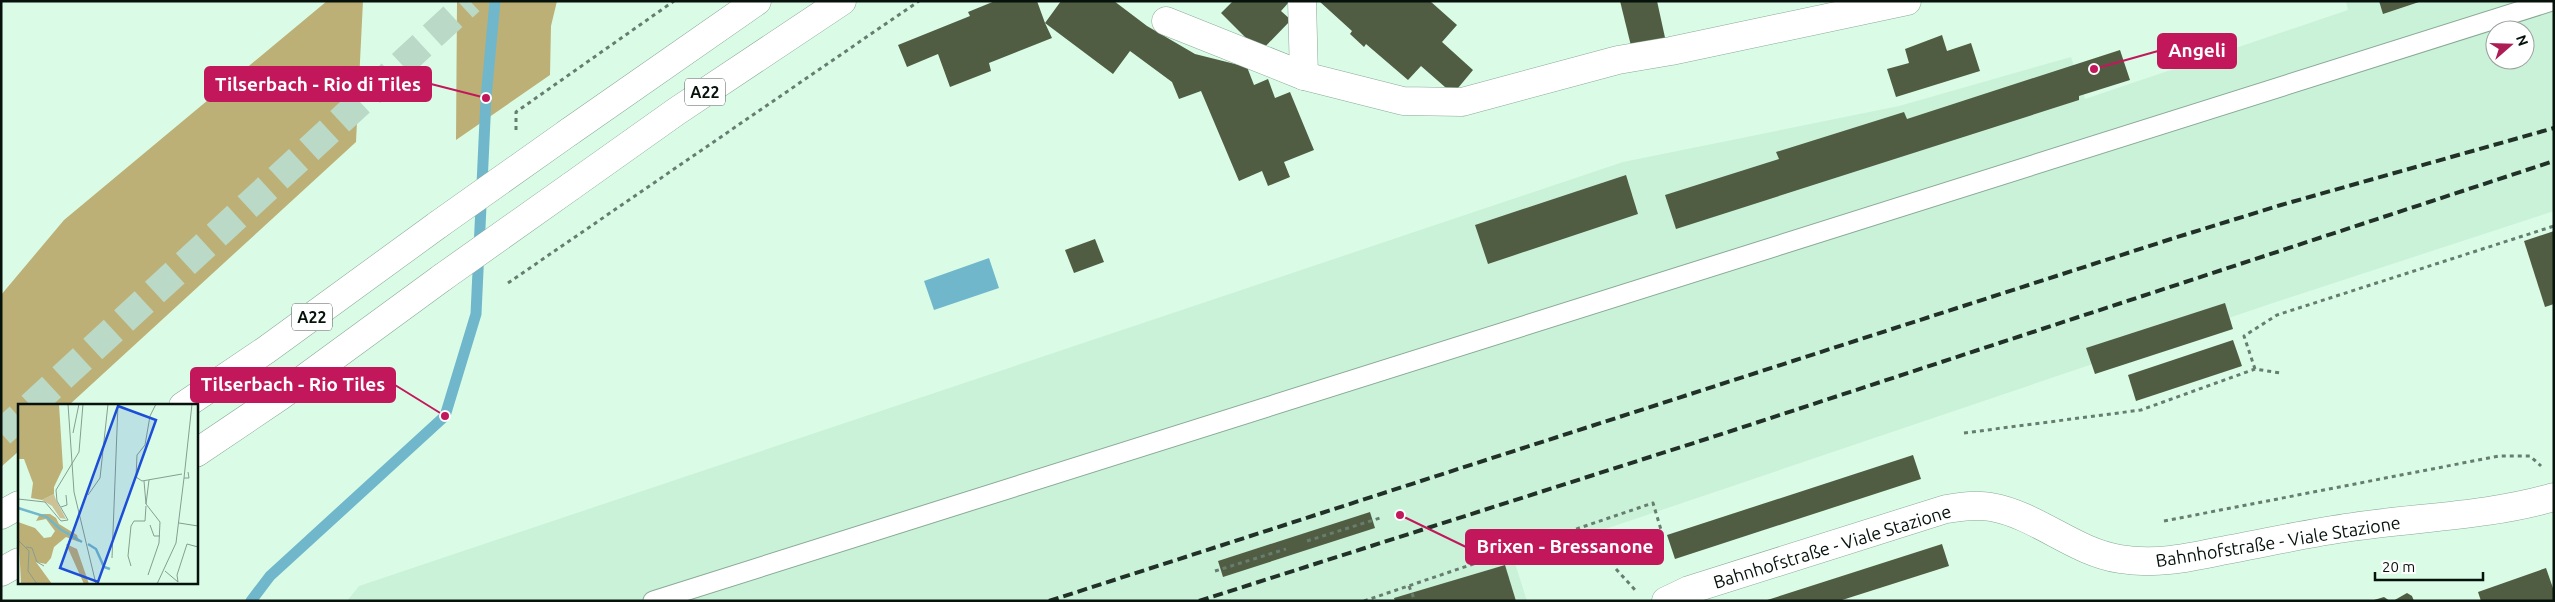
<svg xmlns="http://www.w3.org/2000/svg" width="2555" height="602" viewBox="0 0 2555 602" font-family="Ubuntu,sans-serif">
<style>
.built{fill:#c9f2d9;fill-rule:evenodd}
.forest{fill:#bdb076}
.water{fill:#71b7cc}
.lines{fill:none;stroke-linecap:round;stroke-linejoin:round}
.stream{stroke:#71b7cc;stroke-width:11}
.building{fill:#515d42}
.primary-tunnel{stroke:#bad9c6;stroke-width:28;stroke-dasharray:28 14;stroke-linecap:butt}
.lane-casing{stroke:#89a995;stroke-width:21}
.street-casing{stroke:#89a995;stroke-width:29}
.highway-casing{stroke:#89a995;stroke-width:29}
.path{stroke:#677d70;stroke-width:3;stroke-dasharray:4 4;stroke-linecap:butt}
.lane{stroke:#fff;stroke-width:19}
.street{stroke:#fff;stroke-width:28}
.highway{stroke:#fff;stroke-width:28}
.rail{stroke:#223128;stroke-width:4;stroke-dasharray:10 5;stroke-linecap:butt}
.highway-bridge-casing{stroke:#89a995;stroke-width:29;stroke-linecap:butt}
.highway-bridge{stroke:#fff;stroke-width:28}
.labels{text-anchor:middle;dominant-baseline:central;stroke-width:5;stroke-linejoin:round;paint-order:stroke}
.shield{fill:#fff;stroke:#515954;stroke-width:1}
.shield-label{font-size:16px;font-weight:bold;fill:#06120b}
.street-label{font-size:18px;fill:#06120b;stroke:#fff}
.inset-river{fill:none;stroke:#71b7cc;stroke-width:2.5}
.inset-road{fill:none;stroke:#859e8f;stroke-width:1}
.view{fill:#1d4ed8;fill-opacity:0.15;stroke:#1d4ed8;stroke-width:2.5}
.inset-edge{fill:none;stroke:#06120b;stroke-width:2.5}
.leader{fill:none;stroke:#c2185b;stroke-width:2}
.callout-dot{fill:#c2185b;stroke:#fff;stroke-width:2}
.callout{fill:#c2185b;stroke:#c2185b;stroke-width:2}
.callout-label{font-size:19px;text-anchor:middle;font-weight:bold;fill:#fff}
</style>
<rect width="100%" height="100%" fill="#dafce7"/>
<path class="built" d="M2346 1H2554V211L2270 304 1514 560 1527 601H347L359 586 1623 162 1899 106 2071 57 2085 99 2348 10ZM2495 30H2525V60H2495Z"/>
<g class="forest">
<path d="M327 1H363L356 142 68 406H19V451L1 467V295L64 220Z"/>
<path d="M457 1H557L551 26 550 75 456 140Z"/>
</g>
<path class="water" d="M989 258 999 288 934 310 924 281Z"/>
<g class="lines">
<path class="stream" d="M251 601 270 576 445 416 476 314 486 98 495 1"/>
</g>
<g class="building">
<path d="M995 1H1037L1045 23 1061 1H1114L1147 26 1195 54 1247 67 1254 85 1268 79 1275 98 1290 92 1314 150 1284 162 1290 177 1268 186 1262 171 1239 181 1201 91 1179 99 1172 82 1130 51 1113 74 1045 23 1052 38 989 63 991 71 950 87 938 54 907 67 898 45 970 16 968 12Z"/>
<path d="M1233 1H1290L1281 11 1291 20 1260 52 1221 13Z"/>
<path d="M1319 1H1430L1457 25 1442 42 1473 70 1453 94 1421 66 1408 80 1366 44 1364 47 1350 34 1352 31Z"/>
<path d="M1620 1H1657L1666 42 1632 50Z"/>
<path d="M2379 1H2419V2L2383 14Z"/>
<path d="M1942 35 1947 51 1971 43 1980 71 1896 97 1887 69 1909 63 1905 49Z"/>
<path d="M2120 50 2130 80 2079 96V100L1676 229 1665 195 1779 159 1776 152 1904 112 1907 119Z"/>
<path d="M1626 175 1638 214 1488 264 1475 225Z"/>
<path d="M2554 231V304L2545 307 2524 241Z"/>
<path d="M1095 239 1104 262 1074 273 1065 250Z"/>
<path d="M2225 303 2233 329 2095 374 2086 348Z"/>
<path d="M2233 340 2242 366 2136 401 2128 375Z"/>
<path d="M1913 455 1921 479 1675 559 1667 535Z"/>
<path d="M1370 512 1375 528 1223 577 1218 561Z"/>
<path d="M1942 544 1949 566 1839 601H1764Z"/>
<path d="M1505 565 1516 601H1395L1394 598Z"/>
<path d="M2546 568 2554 591V601H2481L2478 592Z"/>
<path d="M2407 593 2412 596 2414 601H2393Z"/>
<path d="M2384 597 2390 601H2374V600Z"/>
</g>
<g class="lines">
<g class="primary-tunnel">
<path d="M31 406 470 1"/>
<path d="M1 433 19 417"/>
</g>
<defs>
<path id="lane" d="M653 601 2552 1"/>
<g id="street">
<path d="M1302 1 1304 76"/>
<path d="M1166 21 1304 76 1403 101 1462 102 1618 60 1671 51 1907 1"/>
<path d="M1666 601 1689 590 1946 509C1960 507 1976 504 1991 507 2037 515 2074 552 2120 559 2154 565 2188 558 2221 551 2265 543 2308 533 2352 527 2419 517 2489 516 2554 497"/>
</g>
<g id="highway">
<path d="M569 132 757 1"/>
<path d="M570 187 677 111 842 1"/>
<path d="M183 406 266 350 439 224"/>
<path d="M196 453 279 397 443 277"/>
<path d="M1 515 19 505"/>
<path d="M1 572 19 562"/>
</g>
</defs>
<use href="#lane" class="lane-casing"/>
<use href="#street" class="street-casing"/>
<use href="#highway" class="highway-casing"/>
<g class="path">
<path d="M516 130V112L674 1"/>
<path d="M508 283 919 1"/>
<path d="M2255 369 2244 336 2277 315 2554 226"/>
<path d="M1964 433 2141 410 2255 369 2280 373"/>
<path d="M2164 521 2499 456H2530L2541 466"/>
<path d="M1307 541 1380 518"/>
<path d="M1616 569 1636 591"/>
<path d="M1215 571 1286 549"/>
<path d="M1409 586 1415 601"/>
<path d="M1364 601 1653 503 1662 533"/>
</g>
<use href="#lane" class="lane"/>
<use href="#street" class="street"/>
<use href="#highway" class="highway"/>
<g class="rail">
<path d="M1049 601 2171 239 2281 205 2554 128"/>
<path d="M1199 601 1725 433 2554 161"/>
</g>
<defs>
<g id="highway-bridge">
<path d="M439 224 569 132"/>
<path d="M443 277 570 187"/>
</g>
</defs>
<use href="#highway-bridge" class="highway-bridge-casing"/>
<use href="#highway-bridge" class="highway-bridge"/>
</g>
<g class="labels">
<g class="shield">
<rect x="685" y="78.5" width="40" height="27" rx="4"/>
<rect x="292" y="303.5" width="40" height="27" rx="4"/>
</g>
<g class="shield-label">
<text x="705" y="92">A22</text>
<text x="312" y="317">A22</text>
</g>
<g class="street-label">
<text transform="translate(2278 541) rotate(-9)">Bahnhofstraße - Viale Stazione</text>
<text transform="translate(1832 546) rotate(-17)">Bahnhofstraße - Viale Stazione</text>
</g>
</g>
<g transform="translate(18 404)">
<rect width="180" height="180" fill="#dafce7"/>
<path d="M36 90 38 96 48 115 42 114 34 102 24 96Z" fill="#ccc295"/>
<path d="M0 0H41L45 64 36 83V90L24 96 13 94 15 79 6 55H0ZM22 110H32L38 114 41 120 59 131 61 138 48 133 36 143 33 154 28 160 18 158 34 180H3L0 118 17 124 26 134 33 133 37 127 28 115 18 117ZM48 140 59 145 71 180H66Z" fill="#bdb076"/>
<path class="inset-river" d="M0 104 29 113 42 125 64 138M70 140 78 145 86 163 92 165"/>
<path class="inset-road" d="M50 0 56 88 78 180M138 0 132 12 127 41 119 51 118 73 124 77 164 70M55 29 61 0M170 68 171 74H166L174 0M126 77 128 100 131 76M70 91 82 74 90 0M0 95 27 98 43 117 50 116 39 97 38 86 61 48 65 0M128 100 142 118 141 139 130 171M43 103 49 101 48 91M161 119 180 122M132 121 136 132H142M0 136 11 147 10 167 19 180M8 143 14 144 19 158 26 162M94 154 100 0M113 162 110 152 113 122 116 117H127L128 102M147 167 160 178 159 171 169 140 180 143M139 180 158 139 166 74"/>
<path class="view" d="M100 2 138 16 80 178 42 164Z"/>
<rect width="180" height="180" class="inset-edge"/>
</g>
<path class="leader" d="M2094 69L2158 51M486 98L431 84M445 416L395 385M1400 515L1466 547"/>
<g class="callout-dot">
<circle cx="2094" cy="69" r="5"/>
<circle cx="486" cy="98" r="5"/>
<circle cx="445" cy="416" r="5"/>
<circle cx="1400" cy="515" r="5"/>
</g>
<g class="callout">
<rect x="2158" y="34" width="78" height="34" rx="5"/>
<rect x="205" y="67" width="226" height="34" rx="5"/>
<rect x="191" y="368" width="204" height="34" rx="5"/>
<rect x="1466" y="530" width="197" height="34" rx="5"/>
</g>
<g class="callout-label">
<text x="2197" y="57">Angeli</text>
<text x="318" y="91">Tilserbach - Rio di Tiles</text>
<text x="293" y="391">Tilserbach - Rio Tiles</text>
<text x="1565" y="553">Brixen - Bressanone</text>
</g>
<rect width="2555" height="602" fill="none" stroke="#06120b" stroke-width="5"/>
<g transform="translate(2510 45) rotate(70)"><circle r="24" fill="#ffffff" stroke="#9ba09d"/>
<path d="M0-4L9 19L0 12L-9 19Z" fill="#ad1d55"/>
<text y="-8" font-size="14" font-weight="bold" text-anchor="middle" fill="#06120b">N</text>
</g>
<path d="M2375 572v8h108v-8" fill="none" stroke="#06120b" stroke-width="2.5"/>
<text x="2382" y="572" font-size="15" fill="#06120b" stroke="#ffffff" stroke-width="4" paint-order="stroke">20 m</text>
</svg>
